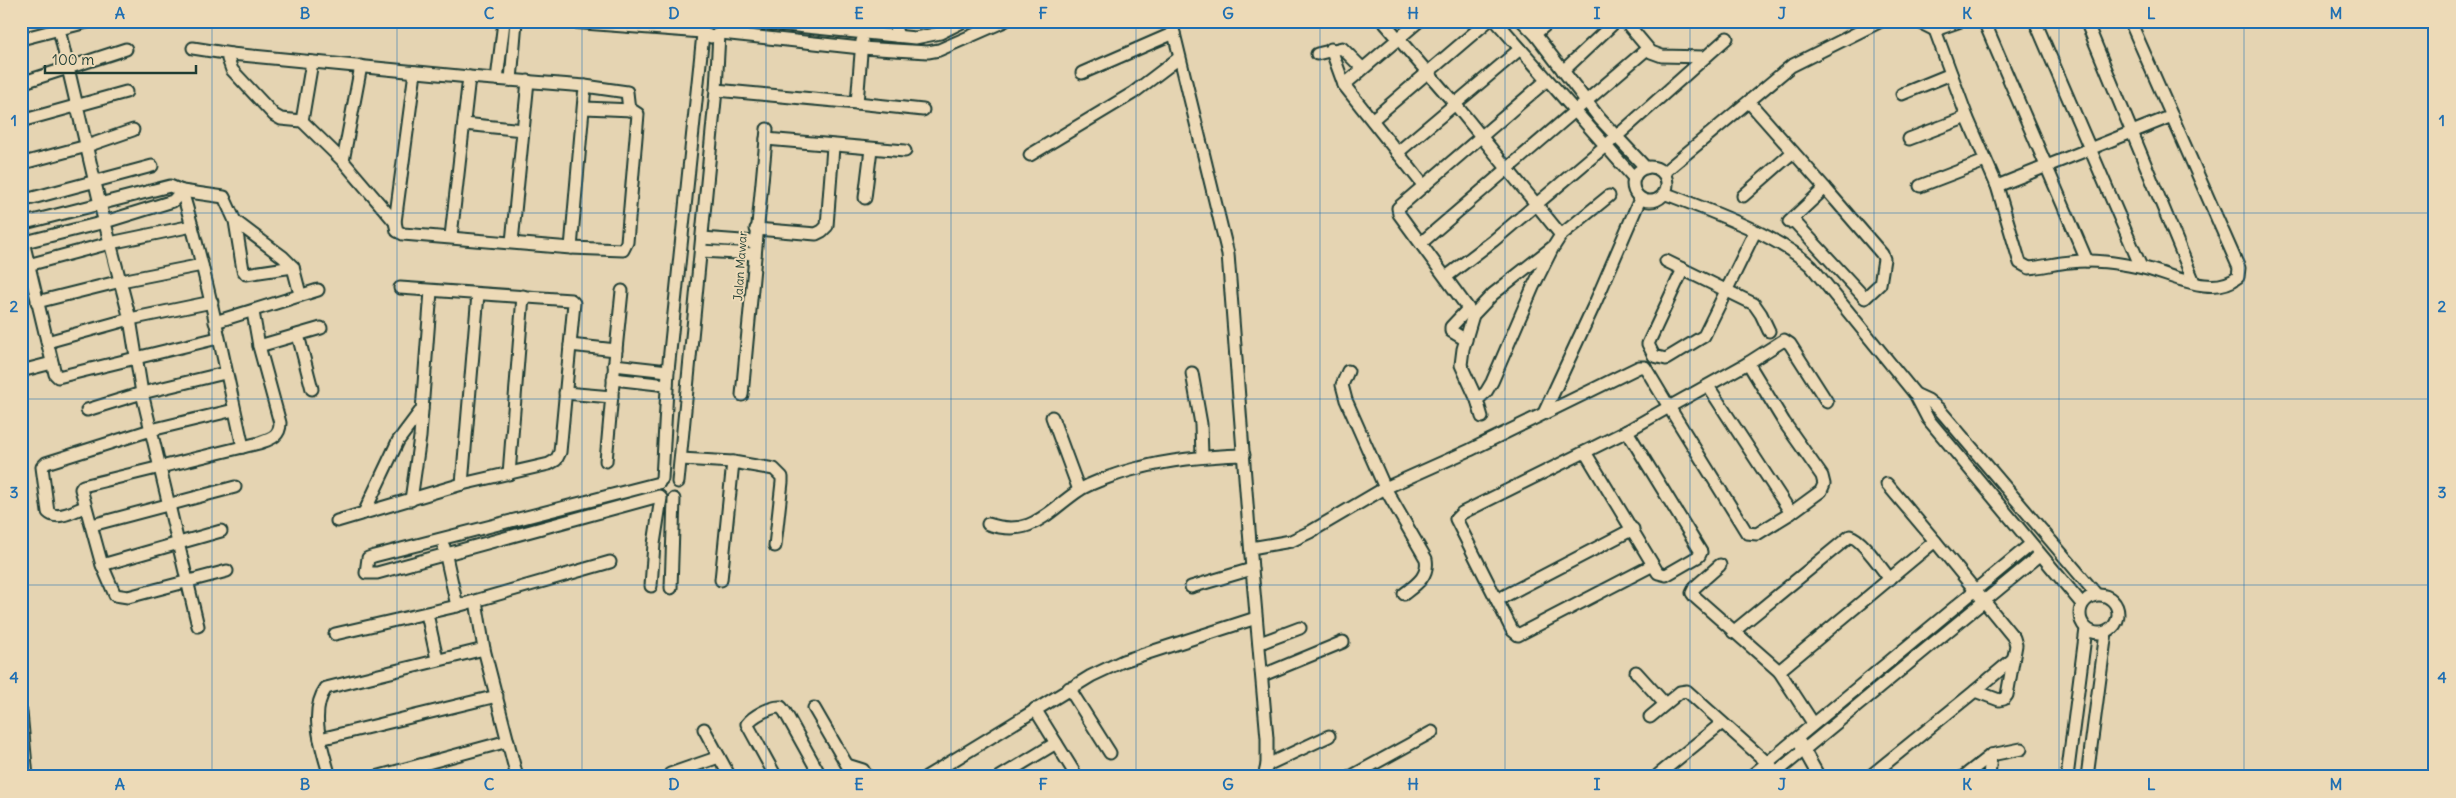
<svg xmlns="http://www.w3.org/2000/svg" width="2456" height="798" viewBox="0 0 2456 798" font-family="Delius,sans-serif">
<style>
.lines{fill:none;stroke-linecap:round;stroke-linejoin:round}
.minor-casing{stroke:#1f3d34;stroke-width:15}
.minor{stroke:#eddab7;stroke-width:11}
.grid{fill:none;stroke:#1f6fb2;stroke-width:1;stroke-opacity:0.55}
.labels{text-anchor:middle;dominant-baseline:central;stroke-width:4;stroke-linejoin:round;paint-order:stroke}
.street-label{font-size:12px;fill:#1f3d34;stroke:#eddab7}
.neatline{fill:none;stroke:#1f6fb2;stroke-width:2}
.grid-label{font-size:16px;text-anchor:middle;font-weight:bold;fill:#1f6fb2}
</style>
<rect width="100%" height="100%" fill="#e5d4b2"/>
<filter id="ink" filterUnits="userSpaceOnUse"><feTurbulence type="fractalNoise" baseFrequency=".02" numOctaves="2"/><feDisplacementMap in="SourceGraphic" scale="10" xChannelSelector="R" yChannelSelector="G"/><feConvolveMatrix kernelMatrix="1 2 1 2 8 2 1 2 1" color-interpolation-filters="sRGB"/></filter>
<g filter="url(#ink)">
<g class="lines">
<defs>
<g id="minor">
<path d="M57 21 100 204 130 319 142 393 198 626"/>
<path d="M558 21 702 32"/>
<path d="M700 21 702 32 711 37 721 33 724 21"/>
<path d="M746 21 915 38 940 33 964 21"/>
<path d="M893 21 898 36"/>
<path d="M1171 21 1228 254 1252 569 1267 738V765L1264 777"/>
<path d="M1383 21 1455 104 1561 235"/>
<path d="M1496 21 1634 178"/>
<path d="M1522 21 1535 34 1600 119 1646 168"/>
<path d="M1625 21 1651 52 1662 56 1704 57"/>
<path d="M1917 21 1935 30 1961 21"/>
<path d="M1984 21 2087 261"/>
<path d="M2035 21 2141 267"/>
<path d="M2086 21 2194 282"/>
<path d="M1935 30 1967 117 1997 186 2020 263 2029 268C2043 267 2056 263 2070 262 2093 259 2117 263 2139 267 2168 272 2211 299 2238 277L2239 268 2130 21"/>
<path d="M721 33 861 48 928 52 939 50 1005 21"/>
<path d="M1535 34 1550 21"/>
<path d="M21 39 91 21"/>
<path d="M193 48 231 54 469 77 585 86 571 248"/>
<path d="M1331 49 1344 85 1424 186"/>
<path d="M231 54 228 59 232 70 274 115 281 119 302 121"/>
<path d="M1317 54 1342 48 1362 68"/>
<path d="M312 62 302 121 343 161 395 222 397 231 403 234 571 248 623 250 627 242 638 114 632 110 585 108"/>
<path d="M1563 71 1616 21"/>
<path d="M1082 73 1174 33"/>
<path d="M497 79 504 22"/>
<path d="M511 80 516 21"/>
<path d="M21 83 126 49"/>
<path d="M1344 85 1419 21"/>
<path d="M585 86 627 92 629 110"/>
<path d="M716 90 857 103 862 41"/>
<path d="M1902 94 1951 74"/>
<path d="M1749 102 1825 188"/>
<path d="M857 103 923 110"/>
<path d="M1372 120 1488 21"/>
<path d="M21 121 126 92"/>
<path d="M464 124 523 130"/>
<path d="M766 139 905 151"/>
<path d="M1909 139 1967 117"/>
<path d="M1397 153 1520 49"/>
<path d="M1030 155 1133 93 1179 58"/>
<path d="M343 161 361 66"/>
<path d="M27 162 87 146 133 130"/>
<circle cx="1650" cy="184" r="17"/>
<path d="M1663 173 1791 66 1881 21"/>
<path d="M1920 186 1985 161"/>
<path d="M1997 186 2172 116"/>
<path d="M182 191C207 275 224 362 243 447"/>
<path d="M1664 193C1708 210 1777 235 1811 266L1915 394 1928 419 2082 604"/>
<path d="M1743 196 1793 152"/>
<path d="M865 198 871 149"/>
<path d="M25 200 152 166"/>
<path d="M235 221 243 270 246 274 293 267"/>
<path d="M395 222 415 72"/>
<path d="M1789 222 1825 188 1882 254 1884 259 1880 284 1865 298 1792 219"/>
<path d="M21 224 170 186 182 191 224 197 235 221 283 257 293 267 300 294"/>
<path d="M756 229 816 234 822 231 827 226 833 147"/>
<path d="M21 233 55 374 58 377 218 338"/>
<path d="M451 236 469 77"/>
<path d="M702 238 755 242"/>
<path d="M512 242 528 81"/>
<path d="M21 243 105 222 173 201 182 191"/>
<path d="M1421 243 1647 49"/>
<path d="M701 251 755 254"/>
<path d="M1666 261 1754 304 1761 314 1769 331"/>
<path d="M28 265 110 243 192 226"/>
<path d="M1683 269 1648 344 1654 356 1666 359 1704 336 1755 232"/>
<path d="M1446 277 1493 241 1617 136 1727 38"/>
<path d="M37 302 121 281 202 265"/>
<path d="M1473 315 1399 214 1398 208 1547 80"/>
<path d="M215 322 318 290"/>
<path d="M298 335 312 389"/>
<path d="M1466 340 1451 331V327L1467 310"/>
<path d="M47 342 130 319 212 302"/>
<path d="M570 345 616 350 622 291"/>
<path d="M259 346 321 328"/>
<path d="M1748 363 1784 422 1822 476 1824 484 1821 491 1791 513"/>
<path d="M614 365 668 371"/>
<path d="M21 371 52 363"/>
<path d="M1348 371 1342 385 1346 400 1385 488 1426 559C1429 576 1417 584 1404 594"/>
<path d="M1192 373 1201 424 1202 456"/>
<path d="M613 379 667 385"/>
<path d="M565 393 612 397"/>
<path d="M1915 394 1928 400 1939 409 2096 594"/>
<path d="M742 395 767 129"/>
<path d="M1477 400 1486 392 1492 382 1533 287 1552 249"/>
<path d="M87 410 142 393 225 373"/>
<path d="M1544 413 1596 301 1640 199"/>
<path d="M1052 417 1079 490"/>
<path d="M1482 417 1477 400 1461 365 1463 349 1473 315 1493 294 1554 246 1561 235 1609 196"/>
<path d="M1585 452 1658 573 1666 575 1699 556 1701 552 1627 431"/>
<path d="M681 459 733 462 774 469 782 477V482L775 546"/>
<path d="M606 461 616 350"/>
<path d="M509 474 523 296"/>
<path d="M662 479 668 371 703 34"/>
<path d="M678 482 716 90 719 34"/>
<path d="M659 483 374 556 368 558 366 573H377L659 496"/>
<path d="M462 484 478 294"/>
<path d="M1887 484 1935 541"/>
<path d="M411 500 420 437 431 291"/>
<path d="M84 507C74 511 57 521 48 512L42 467 46 463 151 430 234 410"/>
<path d="M364 513 398 441 422 409"/>
<path d="M337 521 462 484 549 464 556 460 560 452 574 303 571 300 400 288"/>
<path d="M988 524C1031 538 1046 513 1078 491 1089 483 1125 471 1139 468 1173 459 1209 456 1244 455"/>
<path d="M92 525 235 487"/>
<path d="M1251 548 1291 541 1310 532 1385 488 1470 450 1639 367H1645L1669 407 1748 363 1784 340 1790 344 1827 402"/>
<path d="M102 565 221 531"/>
<path d="M1653 565 1518 635 1512 630 1456 519 1462 513 1627 431 1669 407 1747 533 1757 534 1791 513 1708 386"/>
<path d="M1720 565 1695 587 1692 593 1695 597 1779 671 1935 541 2014 638 2016 645 2007 695 2004 699 1999 700 1975 691 1869 777"/>
<path d="M227 571 128 597 115 595 102 565 81 489 83 486 259 443C270 439 280 437 280 423L259 346 253 312"/>
<path d="M721 580 733 462"/>
<path d="M651 586 654 544 661 498"/>
<path d="M1191 587 1252 569"/>
<path d="M671 588 674 499"/>
<circle cx="2099" cy="614" r="19"/>
<path d="M1497 600 1633 529"/>
<path d="M476 601 484 649 517 777"/>
<path d="M457 606 610 562"/>
<path d="M427 614 437 659"/>
<path d="M1733 632 1850 536C1862 539 1881 568 1890 579"/>
<path d="M335 634 457 606 444 547"/>
<path d="M1260 643 1300 628"/>
<path d="M1779 671 1813 723"/>
<path d="M1636 672 1665 704"/>
<path d="M1263 675 1343 642"/>
<path d="M1069 688 1110 753"/>
<path d="M1975 691 2013 659"/>
<path d="M814 708 847 765 863 770 867 777"/>
<path d="M1035 709 1074 772V777"/>
<path d="M21 712 27 777"/>
<path d="M1650 717 1680 692 1687 691 1772 767"/>
<path d="M704 729 730 777"/>
<path d="M320 739 497 696"/>
<path d="M1800 743 1819 777"/>
<path d="M1267 765 1329 736"/>
<path d="M670 774 719 757"/>
<path d="M1658 775 1722 723"/>
<path d="M330 777C323 751 308 713 326 688L484 649"/>
<path d="M376 777 508 741"/>
<path d="M776 777 747 724C753 716 771 706 781 707L785 712 821 777"/>
<path d="M926 777 1091 676 1123 661 1256 618"/>
<path d="M1000 777 1056 743"/>
<path d="M1350 777 1432 732"/>
<path d="M1750 777 2031 544"/>
<path d="M1771 777 2040 555"/>
<path d="M1963 777 1991 755"/>
<path d="M1989 777 1991 755 2021 749"/>
<path d="M2067 777 2086 629"/>
<path d="M2087 777 2106 632"/>
</g>
</defs>
<use href="#minor" class="minor-casing"/>
<use href="#minor" class="minor"/>
</g>
</g>
<path class="grid" d="M212 21V777M397 21V777M582 21V777M766 21V777M951 21V777M1136 21V777M1320 21V777M1505 21V777M1690 21V777M1874 21V777M2059 21V777M2244 21V777M21 213H2435M21 399H2435M21 585H2435"/>
<g class="labels">
<g class="street-label">
<text transform="translate(740 266) rotate(-86)">Jalan Mawar</text>
</g>
</g>
<rect width="2456" height="798" fill="none" stroke="#eddab7" stroke-width="55"/>
<path d="M45 65v8h151v-8" fill="none" stroke="#1f3d34" stroke-width="2.5"/>
<text x="52" y="65" font-size="15" fill="#1f3d34" stroke="#eddab7" stroke-width="4" paint-order="stroke">100 m</text>
<rect x="28" y="28" width="2400" height="742" class="neatline"/>
<g class="grid-label">
<text x="120" y="19">A</text>
<text x="305" y="19">B</text>
<text x="489" y="19">C</text>
<text x="674" y="19">D</text>
<text x="859" y="19">E</text>
<text x="1043" y="19">F</text>
<text x="1228" y="19">G</text>
<text x="1413" y="19">H</text>
<text x="1597" y="19">I</text>
<text x="1782" y="19">J</text>
<text x="1967" y="19">K</text>
<text x="2151" y="19">L</text>
<text x="2336" y="19">M</text>
<text x="14" y="126">1</text>
<text x="2442" y="126">1</text>
<text x="14" y="312">2</text>
<text x="2442" y="312">2</text>
<text x="14" y="498">3</text>
<text x="2442" y="498">3</text>
<text x="14" y="683">4</text>
<text x="2442" y="683">4</text>
<text x="120" y="790">A</text>
<text x="305" y="790">B</text>
<text x="489" y="790">C</text>
<text x="674" y="790">D</text>
<text x="859" y="790">E</text>
<text x="1043" y="790">F</text>
<text x="1228" y="790">G</text>
<text x="1413" y="790">H</text>
<text x="1597" y="790">I</text>
<text x="1782" y="790">J</text>
<text x="1967" y="790">K</text>
<text x="2151" y="790">L</text>
<text x="2336" y="790">M</text>
</g>
</svg>
